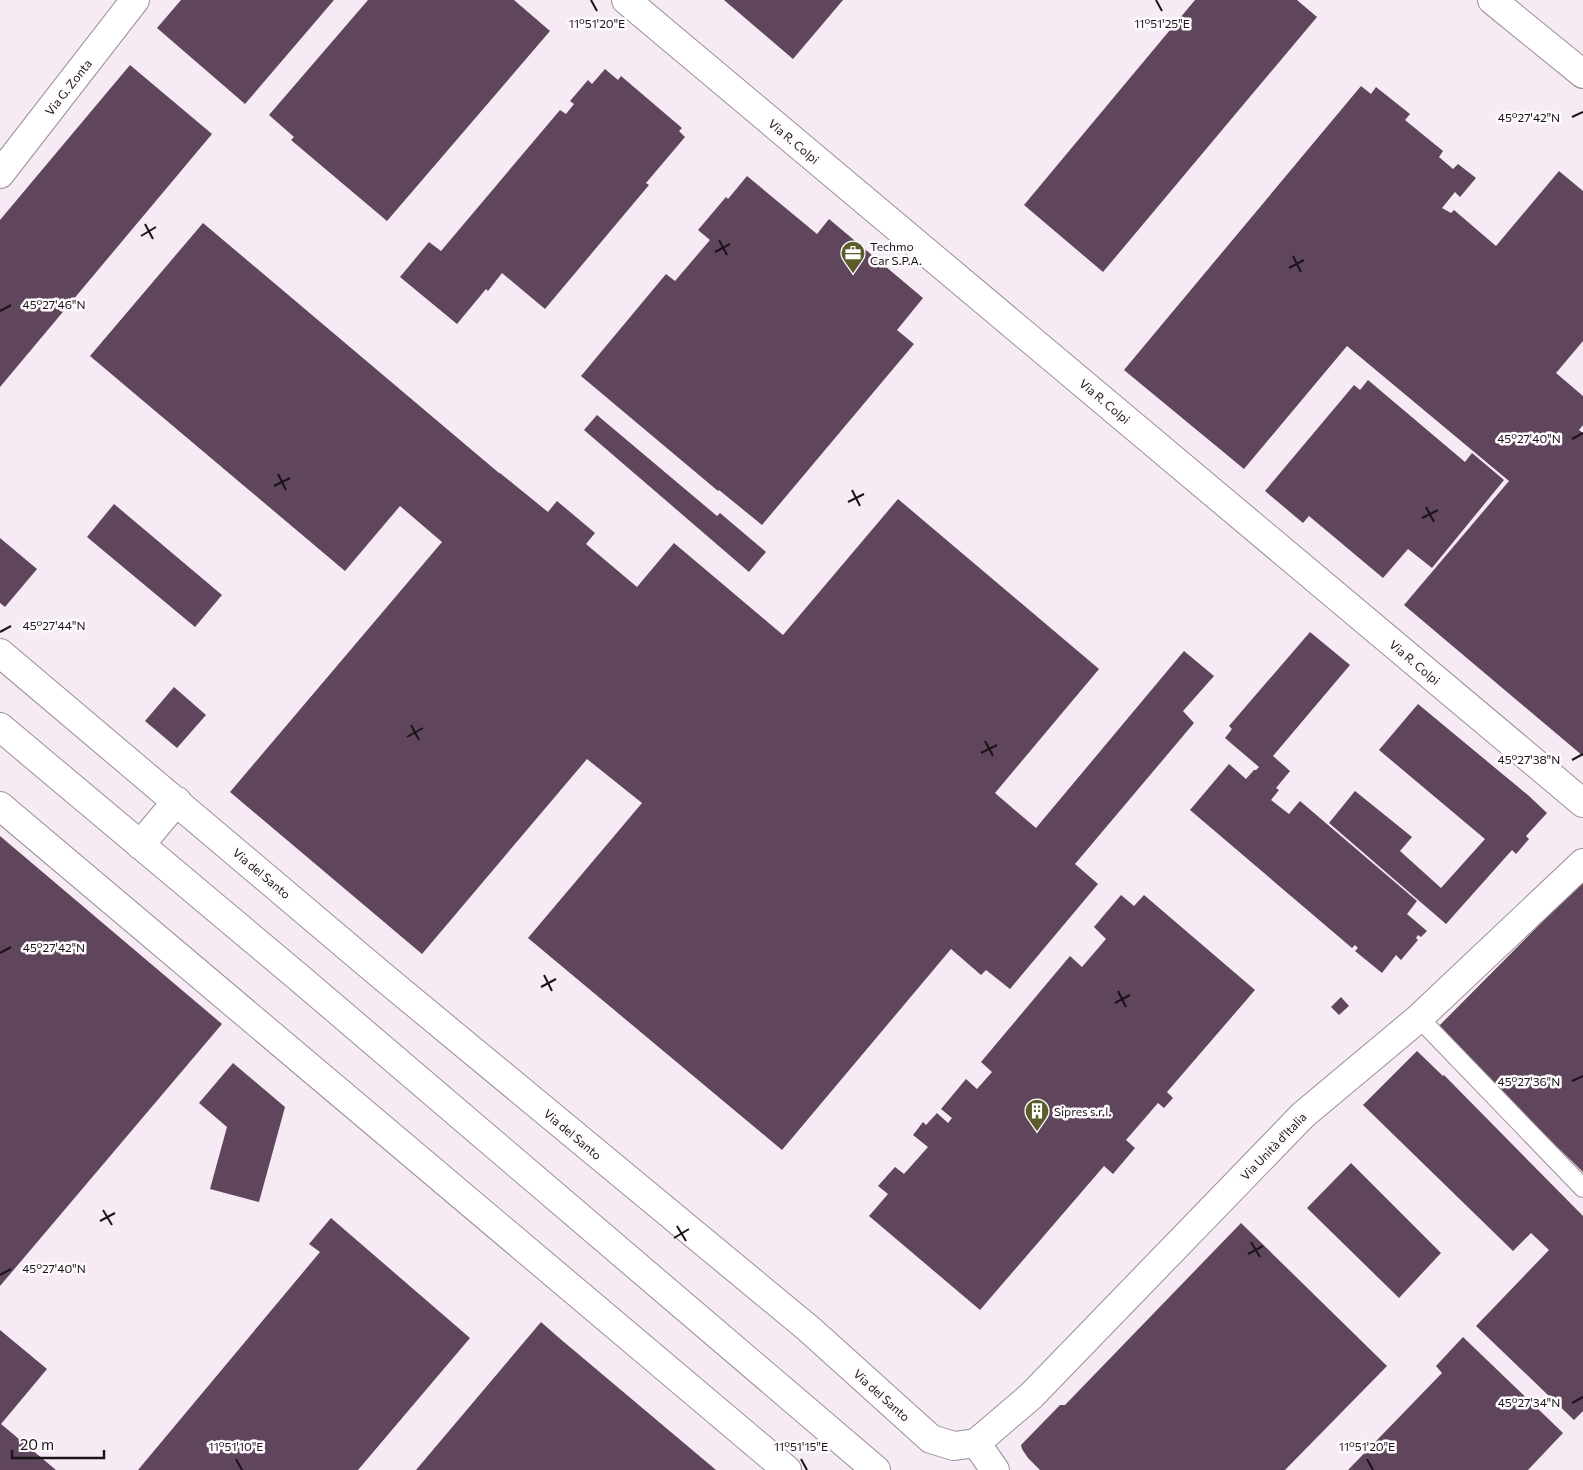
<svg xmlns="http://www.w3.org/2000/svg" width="1583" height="1470" viewBox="0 0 1583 1470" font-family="Commissioner,sans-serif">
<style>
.building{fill:#60465c}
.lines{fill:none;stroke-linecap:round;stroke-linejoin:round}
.service-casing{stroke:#9a8e97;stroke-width:20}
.minor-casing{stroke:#9a8e97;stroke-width:30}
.tertiary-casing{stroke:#9a8e97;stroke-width:30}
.service{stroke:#fff;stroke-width:18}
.minor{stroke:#fff;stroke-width:28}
.tertiary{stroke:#fff;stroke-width:28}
.ticks{fill:none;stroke:#191418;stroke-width:2}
.labels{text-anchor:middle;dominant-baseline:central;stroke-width:5;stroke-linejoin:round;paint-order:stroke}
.street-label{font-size:12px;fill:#191418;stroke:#fffafe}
.poi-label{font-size:12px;fill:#191418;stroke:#fffafe;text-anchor:start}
.ticks-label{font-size:12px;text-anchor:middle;fill:#191418;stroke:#fffafe;stroke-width:5;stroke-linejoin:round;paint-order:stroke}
</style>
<rect width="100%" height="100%" fill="#f6eaf4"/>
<g class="building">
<path d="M181 0H334L245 104 157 28Z"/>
<path d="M368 0H514L550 31 387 221 291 140 294 137 269 115Z"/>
<path d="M724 0H843L793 59Z"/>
<path d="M1195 0H1297L1317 17 1103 272 1024 205Z"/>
<path d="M130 65 212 134 0 387V220Z"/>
<path d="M605 69 618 80 621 76 682 128 679 131 685 137 646 183 649 185 545 309 502 273 488 291 486 289 457 324 400 277 429 242 441 251 560 110 566 114 574 104 570 101 588 80 592 84Z"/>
<path d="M1361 86 1371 94 1376 87 1410 114 1405 120 1443 151 1439 157 1453 169 1458 164 1476 178 1460 197 1455 192 1442 208 1451 213 1454 210 1496 246 1559 171 1583 191V341L1556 373 1583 396V425L1579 430 1583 433V756L1404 605 1509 481 1347 346 1244 469 1124 370Z"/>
<path d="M747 176 817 234 829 219 923 298 897 330 914 344 762 525 719 490 718 491 581 376 666 274 675 281 710 240 698 230 726 197 728 199Z"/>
<path d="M203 223 499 473H500L548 512 557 501 595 533 586 544 637 587 674 543 783 635 898 499 1099 669 995 793 1036 828 1184 651 1214 676 1183 711 1194 723 1075 864 1098 884 1010 989 986 970 981 975 951 949 782 1150 528 938 642 803 587 759 422 954 230 792 442 542 400 506 345 571 90 356Z"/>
<path d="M1368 380 1465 462 1472 453 1504 480 1432 568 1408 549 1383 578 1309 516 1303 523 1265 491 1354 385 1360 390Z"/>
<path d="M597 415 717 516 720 513 766 552 749 572 584 430Z"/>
<path d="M114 504 222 595 195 627 87 537Z"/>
<path d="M0 538 37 569 5 607 0 603Z"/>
<path d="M1310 632 1350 665 1273 756 1290 771 1276 788 1279 790 1271 800 1289 814 1300 801 1417 901 1407 914 1427 931 1421 937 1418 935 1416 938 1418 940 1401 960 1396 955 1382 973 1355 951 1358 948 1355 945 1352 948 1190 810 1229 764 1246 779 1254 770H1256L1259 767 1225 738 1232 729 1229 726Z"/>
<path d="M174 687 206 715 177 748 145 721Z"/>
<path d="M1418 704 1529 796 1547 813 1526 836 1529 839 1516 854 1512 850 1446 924 1329 823 1355 791 1412 837 1400 851 1441 888 1485 839 1379 750Z"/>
<path d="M0 836 222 1024 0 1286Z"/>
<path d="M1583 879V1172L1436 1029 1550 914 1547 904Z"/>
<path d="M1121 895 1134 906 1144 895 1255 990 1167 1092 1173 1098 1164 1108 1158 1103 1126 1140 1135 1148 1113 1174 1104 1166 980 1310 869 1216 888 1194 878 1186 895 1167 904 1174 928 1147 913 1135 923 1122 926 1125 937 1113 948 1123 952 1118 941 1109 966 1079 977 1089 992 1072 981 1062 1070 956 1082 967 1106 939 1094 927Z"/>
<path d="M1341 997 1349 1006 1339 1015 1331 1007Z"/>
<path d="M1417 1051 1443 1076 1444 1075 1583 1216V1411L1574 1420 1476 1326 1549 1250 1531 1233 1513 1251 1363 1105Z"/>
<path d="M233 1063 285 1107 259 1202 210 1189 227 1127 199 1103Z"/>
<path d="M1351 1163 1441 1253 1399 1298 1307 1208Z"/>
<path d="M331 1218 470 1338 358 1470H138L320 1252 309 1244Z"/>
<path d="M1241 1223 1387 1366 1285 1470H1040L1028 1458 1022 1449 1021 1445 1060 1405H1065Z"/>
<path d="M541 1322 558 1337 716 1470H416Z"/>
<path d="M0 1330 47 1369 1 1424 56 1470H0Z"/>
<path d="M1463 1337 1563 1433 1528 1470H1348L1442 1373 1436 1366Z"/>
</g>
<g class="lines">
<defs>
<path id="service" d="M1419 1018 1583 1188"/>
<g id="minor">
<path d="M626 0 1583 803"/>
<path d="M1492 0 1583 74"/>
<path d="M0 174 135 0"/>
<path d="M0 653 381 975 809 1329 931 1439 954 1446 976 1443"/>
<path d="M0 806 787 1470"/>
<path d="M140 845 177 801"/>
<path d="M976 1443 1031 1396 1303 1115 1419 1018 1583 863"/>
<path d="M976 1443 995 1470"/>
</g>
<path id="tertiary" d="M0 727 297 976 876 1470"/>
</defs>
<use href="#service" class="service-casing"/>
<use href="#minor" class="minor-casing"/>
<use href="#tertiary" class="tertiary-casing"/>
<use href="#service" class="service"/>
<use href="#minor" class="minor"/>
<use href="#tertiary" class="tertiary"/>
</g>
<path class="ticks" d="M591 0 597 11M1156 0 1162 11M1572 117 1583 112M145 224 153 239M141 236 156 227M719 240 727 255M715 252 730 244M1293 256 1301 272M1289 268 1304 260M0 311 11 305M1572 439 1583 433M278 474 286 490M274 486 290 478M852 490 860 506M848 502 864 494M1426 507 1434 522M1422 518 1438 510M0 632 11 626M411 725 419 740M407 737 423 728M985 741 993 756M981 753 997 745M1572 760 1583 754M0 953 11 947M544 975 552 991M541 987 556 979M1118 991 1126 1007M1115 1003 1130 995M1572 1081 1583 1076M103 1210 112 1225M100 1221 115 1213M677 1226 686 1241M674 1238 689 1229M1251 1242 1260 1257M1248 1254 1263 1246M0 1275 11 1269M1572 1403 1583 1397M236 1459 242 1470M801 1459 807 1470M1367 1459 1373 1470"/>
<defs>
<symbol id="office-pin" viewBox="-11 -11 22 30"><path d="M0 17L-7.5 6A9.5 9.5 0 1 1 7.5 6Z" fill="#5a5d2a" stroke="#fffafe"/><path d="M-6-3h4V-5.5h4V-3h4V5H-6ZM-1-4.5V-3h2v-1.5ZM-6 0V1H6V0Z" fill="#fff"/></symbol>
<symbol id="building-pin" viewBox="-11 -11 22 30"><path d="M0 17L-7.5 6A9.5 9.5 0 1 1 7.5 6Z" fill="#5a5d2a" stroke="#fffafe"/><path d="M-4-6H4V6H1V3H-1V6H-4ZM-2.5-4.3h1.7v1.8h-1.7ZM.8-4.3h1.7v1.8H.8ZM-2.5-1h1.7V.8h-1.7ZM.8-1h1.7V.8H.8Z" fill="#fff"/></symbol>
</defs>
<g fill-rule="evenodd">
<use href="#office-pin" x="839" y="239" width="28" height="38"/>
<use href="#building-pin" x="1023" y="1097" width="28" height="38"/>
</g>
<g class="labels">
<g class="street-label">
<text transform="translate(68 87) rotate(-52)">Via G. Zonta</text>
<text transform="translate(794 141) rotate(40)">Via R. Colpi</text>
<text transform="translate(1105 401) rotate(40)">Via R. Colpi</text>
<text transform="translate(1415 662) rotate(40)">Via R. Colpi</text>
<text transform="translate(262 873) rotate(40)">Via del Santo</text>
<text transform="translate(573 1134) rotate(40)">Via del Santo</text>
<text transform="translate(1273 1146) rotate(-46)">Via Unità d'Italia</text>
<text transform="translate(882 1395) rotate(42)">Via del Santo</text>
</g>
<g class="poi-label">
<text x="870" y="246">Techmo<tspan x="870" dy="14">Car S.P.A.</tspan></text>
<text x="1054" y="1111">Sipres s.r.l.</text>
</g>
</g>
<g class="ticks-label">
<text x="597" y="28">11°51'20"E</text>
<text x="1162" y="28">11°51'25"E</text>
<text x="1529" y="122">45°27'42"N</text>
<text x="54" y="309">45°27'46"N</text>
<text x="1529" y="443">45°27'40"N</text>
<text x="54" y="630">45°27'44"N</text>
<text x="1529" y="764">45°27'38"N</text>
<text x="54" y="952">45°27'42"N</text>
<text x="1529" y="1086">45°27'36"N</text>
<text x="54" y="1273">45°27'40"N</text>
<text x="1529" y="1407">45°27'34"N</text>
<text x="236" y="1451">11°51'10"E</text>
<text x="801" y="1451">11°51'15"E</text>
<text x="1367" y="1451">11°51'20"E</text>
</g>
<path d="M12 1450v8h92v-8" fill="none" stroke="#191418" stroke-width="2.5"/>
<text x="20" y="1450" font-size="15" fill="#191418" stroke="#fffafe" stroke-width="4" paint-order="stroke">20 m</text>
</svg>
